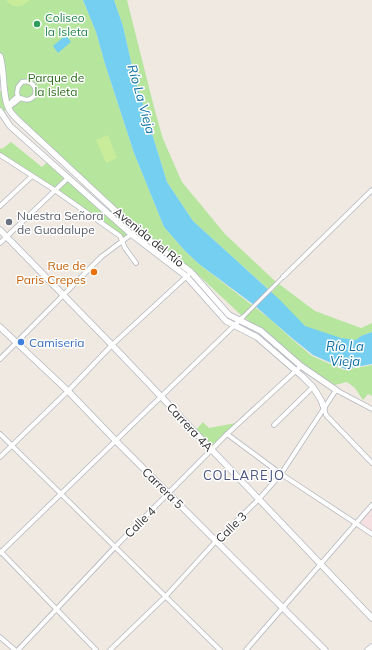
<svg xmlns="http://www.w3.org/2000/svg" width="372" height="650" viewBox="0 0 372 650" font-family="Mulish,sans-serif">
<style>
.medical{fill:#f5dfe0}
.green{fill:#b6e59e}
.pitch{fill:#c9ec9a}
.water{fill:#75cff0}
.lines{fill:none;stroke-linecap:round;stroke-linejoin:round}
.pedestrian-casing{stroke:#b4b7c1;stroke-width:4.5}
.minor-casing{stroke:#b4b7c1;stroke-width:5.5}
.secondary-casing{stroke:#b4b7c1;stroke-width:7}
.pedestrian{stroke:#fff;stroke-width:3}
.minor{stroke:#fff;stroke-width:4}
.secondary{stroke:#fff;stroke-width:5.5}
.leisure-dot{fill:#2e9e5b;stroke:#fff;stroke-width:1.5}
.worship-dot{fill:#6b7280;stroke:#fff;stroke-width:1.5}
.food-dot{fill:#e8710a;stroke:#fff;stroke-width:1.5}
.shop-dot{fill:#3f7fe0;stroke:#fff;stroke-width:1.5}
.labels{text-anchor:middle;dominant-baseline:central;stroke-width:3;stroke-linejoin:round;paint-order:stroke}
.leisure-label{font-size:12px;fill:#27864d;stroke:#fff;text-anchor:start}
.park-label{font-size:12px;fill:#2c6e1b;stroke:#fff}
.worship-label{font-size:12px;fill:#5b616d;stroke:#fff;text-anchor:start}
.street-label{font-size:12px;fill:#2e2e2e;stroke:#fff}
.food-label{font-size:12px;fill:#c56008;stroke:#fff;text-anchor:end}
.shop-label{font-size:12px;fill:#366cbe;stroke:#fff;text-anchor:start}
.water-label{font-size:13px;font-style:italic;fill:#0d6fa3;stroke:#fff}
.neighbourhood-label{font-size:13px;letter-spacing:1px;fill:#4d5680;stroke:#fff}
</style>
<rect width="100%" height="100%" fill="#efe9e1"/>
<path class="medical" d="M372 509V532L361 525V522Z"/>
<g class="green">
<path d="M0 0H83L96 32 105 64 134 153 164 227 186 252 199 264 270 319 293 340 312 356 344 370 372 365V396L368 394 363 400 355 388 347 382 335 385 319 377 302 366 270 336 242 316 193 270 136 230 8 108 0 115V91L2 90 0 56Z"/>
<path d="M114 0H127L155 111 163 139 182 182 225 234 276 282 268 289 193 221 167 182 134 75 123 26Z"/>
<path d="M11 142 42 167 49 160 131 234 122 241 120 236 0 155V148L2 149Z"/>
<path d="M279 284 315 311 361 328 372 323V332L361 336 356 340C345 340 315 332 305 326 295 320 280 302 271 293Z"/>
<path d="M203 422 209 428 236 423 212 448 196 430Z"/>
</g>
<g class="pitch">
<path d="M6 0H29C22 9 12 8 6 0Z"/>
<path d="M108 135 117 158 106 163 96 140Z"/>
</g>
<g class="water">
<path d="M83 0H114L123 26 134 75 167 182 193 221 280 300 305 326 341 338 356 340 361 336 372 332V364L345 369 313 355 293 339 254 305 199 264 186 252 164 227 134 153 105 64 96 32Z"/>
<path d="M66 35 71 42 58 53 53 46Z"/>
</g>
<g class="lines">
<defs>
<path id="pedestrian" d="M243 317 283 277"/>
<g id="minor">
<path d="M22 82C31 80 37 86 35 95 31 100 26 101 21 98L8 108 12 101 18 96 17 93 18 87Z"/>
<path d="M0 155 56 191 120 236 125 248 136 263"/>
<path d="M0 206 32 176"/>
<path d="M0 243 68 178"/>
<path d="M283 277 372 190"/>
<path d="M0 359 101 257 133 233"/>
<path d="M324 408 326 415 372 463"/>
<path d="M274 425 313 387"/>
<path d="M0 434 220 650"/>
<path d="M227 434 281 474 372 534"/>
<path d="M0 457 68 391 112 345 188 275"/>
<path d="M0 551 96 650"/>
<path d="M0 553 243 317"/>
<path d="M0 637 15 650"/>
<path d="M18 650 115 547 227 434 301 366"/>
<path d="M110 650 166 596 216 541 259 499 281 474 336 390 372 409"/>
<path d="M246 650 372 505"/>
</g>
<g id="secondary">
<path d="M0 56C5 71 2 98 9 109 11 113 14 116 17 119L136 230 191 272 229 315 261 331 301 366 336 390"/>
<path d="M0 111 10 126 131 234 186 276 226 321 257 337 302 376 313 387 321 400 324 408"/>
<path d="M0 230 112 345 372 618"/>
<path d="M0 327 68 391 116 441 325 650"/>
<path d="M368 650 372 647"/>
</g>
</defs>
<use href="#pedestrian" class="pedestrian-casing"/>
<use href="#minor" class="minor-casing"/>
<use href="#secondary" class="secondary-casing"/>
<use href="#pedestrian" class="pedestrian"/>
<use href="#minor" class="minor"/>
<use href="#secondary" class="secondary"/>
</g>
<circle class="leisure-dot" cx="37" cy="24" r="4"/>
<circle class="worship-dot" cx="9" cy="222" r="4"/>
<circle class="food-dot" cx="94" cy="272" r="4"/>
<circle class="shop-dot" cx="21" cy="342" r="4"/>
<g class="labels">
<g class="leisure-label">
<text x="45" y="17">Coliseo<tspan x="45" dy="14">la Isleta</tspan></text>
</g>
<g class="park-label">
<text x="56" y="77">Parque de<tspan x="56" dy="14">la Isleta</tspan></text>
</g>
<g class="worship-label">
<text x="17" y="215">Nuestra Señora<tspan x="17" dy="14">de Guadalupe</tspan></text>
</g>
<g class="street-label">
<text transform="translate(149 237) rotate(39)">Avenida del Río</text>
<text transform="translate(190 427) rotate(47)">Carrera 4A</text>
<text transform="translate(163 488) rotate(45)">Carrera 5</text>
<text transform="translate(140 522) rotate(-45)">Calle 4</text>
<text transform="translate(231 527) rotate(-45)">Calle 3</text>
</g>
<g class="food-label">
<text x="86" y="265">Rue de<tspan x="86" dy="14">Paris Crepes</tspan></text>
</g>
<g class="shop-label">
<text x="29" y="342">Camiseria</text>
</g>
<g class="water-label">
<text transform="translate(142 99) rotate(74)">Río La Vieja</text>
<text x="345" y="346">Río La<tspan x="345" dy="15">Vieja</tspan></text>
</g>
<g class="neighbourhood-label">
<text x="244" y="475">COLLAREJO</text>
</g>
</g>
</svg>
